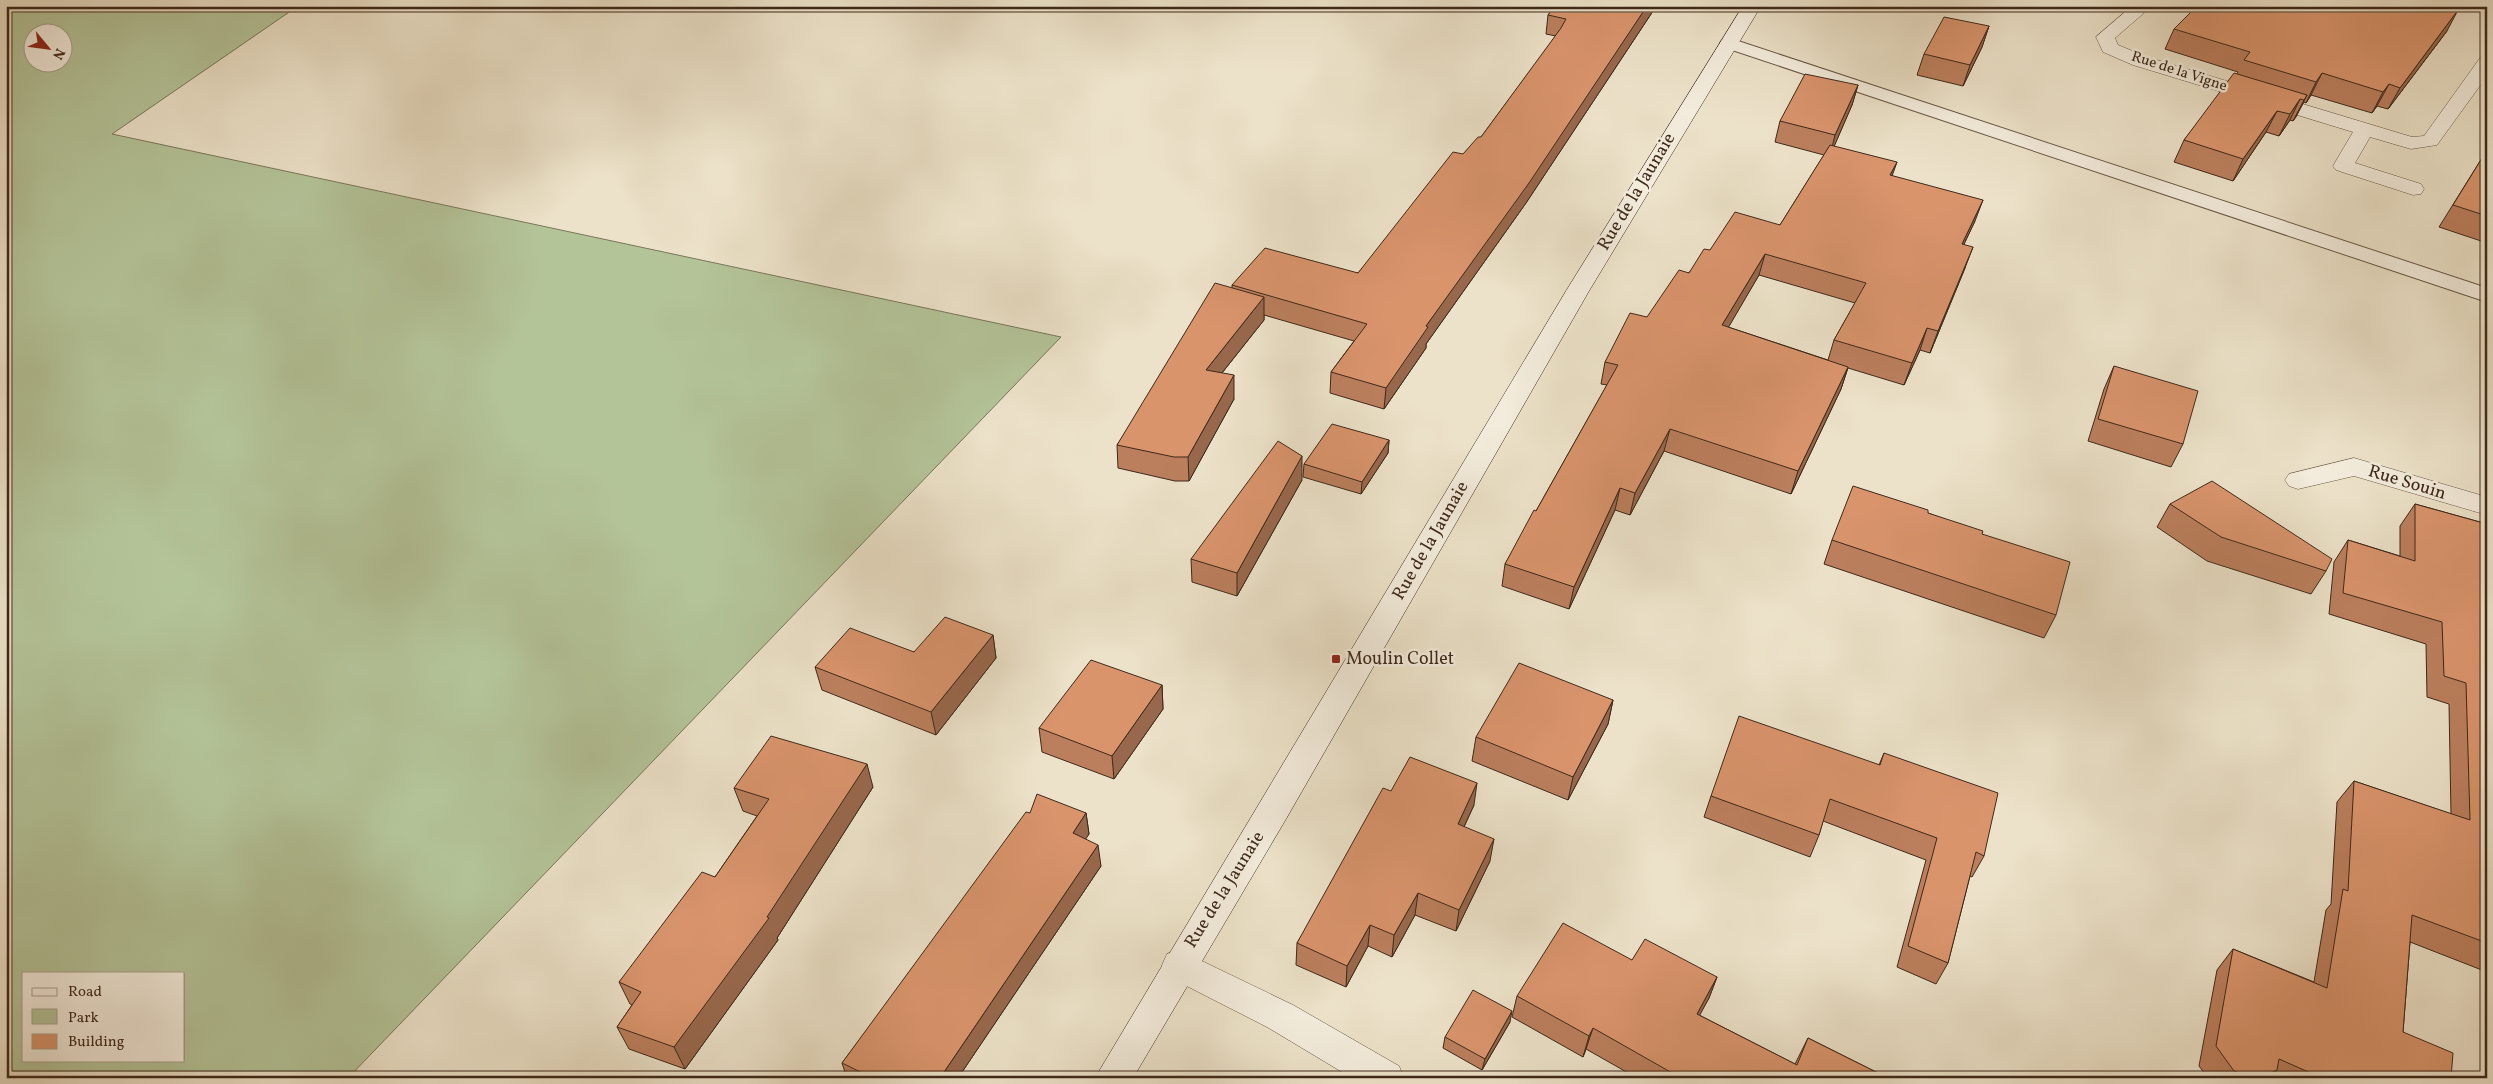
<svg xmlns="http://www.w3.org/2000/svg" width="2493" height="1084" viewBox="0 0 2493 1084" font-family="Vollkorn,serif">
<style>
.green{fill:#b4c499;stroke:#79765a;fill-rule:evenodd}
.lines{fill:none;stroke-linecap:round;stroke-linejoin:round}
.lane-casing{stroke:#6a5746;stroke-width:2}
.street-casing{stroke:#6a5746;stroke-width:1}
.secondary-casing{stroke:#3e291a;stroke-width:1}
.lane{fill:#f3ecdc;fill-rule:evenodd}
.street{fill:#f3ecdc;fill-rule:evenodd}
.secondary{fill:#f3ecdc;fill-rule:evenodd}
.wall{fill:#bb7f5d;stroke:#3e291a;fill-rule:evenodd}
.shaded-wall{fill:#98684c;stroke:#3e291a}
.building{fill:#d9946c;stroke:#3e291a}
.poi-dot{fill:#8f2418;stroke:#f3ecdc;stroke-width:2}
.labels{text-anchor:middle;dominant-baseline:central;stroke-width:5;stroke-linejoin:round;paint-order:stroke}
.far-street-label{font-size:15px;fill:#3e291a;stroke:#f3ecdc}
.street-label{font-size:18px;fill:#3e291a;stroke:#f3ecdc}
.poi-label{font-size:18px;fill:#3e291a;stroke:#f3ecdc;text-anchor:start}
</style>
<rect width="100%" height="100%" fill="#ece2c9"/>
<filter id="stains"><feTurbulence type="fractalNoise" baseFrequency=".004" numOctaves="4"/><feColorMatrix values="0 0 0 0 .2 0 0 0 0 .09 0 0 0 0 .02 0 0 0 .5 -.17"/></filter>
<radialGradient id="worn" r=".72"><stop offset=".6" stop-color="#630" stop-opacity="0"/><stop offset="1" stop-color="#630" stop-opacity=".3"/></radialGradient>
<path class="green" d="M6 6H298L112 134 1061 337 348 1078H6ZM32 32H62V62H32ZM24 973H184V1060H24Z"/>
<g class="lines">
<defs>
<path id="lane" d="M1729 38 2487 288V302L1723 47 1720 43 1723 39Z"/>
<g id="street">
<path d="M2132 6H2152L2115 38 2118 45 2147 57 2412 137 2424 136 2480 58 2487 56V76L2437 145 2411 149 2370 137 2355 163 2421 184 2424 189 2421 194 2413 195 2336 170 2333 166 2353 132 2133 65 2103 52 2096 37Z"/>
<path d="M2354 458 2487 497V515L2354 476 2298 489 2289 486 2285 480 2289 474Z"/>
<path d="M1179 950 1293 1005 1399 1066 1404 1078H1352L1267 1027 1167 976 1162 965 1167 954Z"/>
</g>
<path id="secondary" d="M1743 6H1761L1589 291 1286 819 1133 1078H1095L1566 291Z"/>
</defs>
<use href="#lane" class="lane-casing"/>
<use href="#street" class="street-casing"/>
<use href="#secondary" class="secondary-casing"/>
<use href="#lane" class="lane"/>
<use href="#street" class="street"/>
<use href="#secondary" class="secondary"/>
</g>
<g class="wall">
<path d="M1555 6H1654L1653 11 1526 203 1426 344V348L1384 409 1330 393 1331 372 1354 341 1264 315V320L1222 373 1234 399 1189 481H1175L1118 468 1117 445 1232 288V285L1358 273 1463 154 1481 137 1556 36 1546 34 1548 15Z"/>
<path d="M2449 8 2447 31 2388 109 2377 106 2372 113 2311 95 2306 103 2304 102 2293 121 2290 120 2279 136 2266 132 2233 181 2174 162 2184 140 2237 74 2238 72 2165 49 2174 29Z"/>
<path d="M1989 26 1982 47 1963 86 1917 75 1924 54Z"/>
<path d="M1858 85 1852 105 1834 146 1892 176 1975 221 1964 244 1965 268 1930 353 1920 350 1904 385 1848 368 1841 389 1791 494 1664 451 1630 515 1615 510 1569 609 1502 586 1505 564 1536 511 1607 385 1601 384 1605 362 1710 250 1780 225 1824 155 1775 142 1780 121ZM1759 275 1855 303 1834 340 1828 360 1728 327Z"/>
<path d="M2487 150V243L2439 227Z"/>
<path d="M2114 366 2183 444 2171 467 2088 441 2104 389Z"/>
<path d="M1389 440 1388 453 1361 494 1303 477 1304 464Z"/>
<path d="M1302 480 1237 596 1192 582 1191 559Z"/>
<path d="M2170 504 2326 571 2311 594 2207 561 2157 527Z"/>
<path d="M2415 504 2487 524V972L2410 942 2403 1032 2451 1078H2208L2199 1066 2217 970 2233 949 2314 982 2326 910 2331 904 2337 802 2354 781 2451 814 2449 704 2427 697 2426 644 2329 614 2334 562 2348 540 2400 556V526Z"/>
<path d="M1928 513 1982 534 2056 615 2044 638 1824 564 1832 540Z"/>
<path d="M993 635 996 658 936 735 822 690 815 667 914 652Z"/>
<path d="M1162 685 1163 709 1114 779 1042 752 1039 728Z"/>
<path d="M1613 700 1608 724 1568 800 1472 761 1476 737Z"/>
<path d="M1884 753 1984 856 1972 877 1970 876 1948 963 1936 984 1897 967 1926 860 1823 821 1819 835 1810 857 1704 817 1711 796 1879 765Z"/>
<path d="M873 787 777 938 778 940 685 1069 629 1049 617 1027 632 1005 630 1004 619 982 715 877 757 816 743 811 734 788Z"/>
<path d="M1391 791 1474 805 1464 827 1490 861 1456 931 1415 915 1392 957 1368 946 1346 987 1296 965 1297 943Z"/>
<path d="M1030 813H1086L1089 834 1085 839 1101 866 958 1078H847L842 1063Z"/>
<path d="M1632 960 1717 977 1709 998 1699 1015 1795 1064 1808 1038 1888 1078H1637L1586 1049 1583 1057 1512 1017 1517 996Z"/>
<path d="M1510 1022 1482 1070 1443 1048 1445 1037Z"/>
</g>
<g class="shaded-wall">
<path d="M1647 6H1654L1653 11 1526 203 1426 344V348L1384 409 1386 388 1426 326Z"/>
<path d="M2458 10 2447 31 2388 109 2400 88Z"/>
<path d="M1989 26 1982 47 1963 86 1970 65Z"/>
<path d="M2322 73 2311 95 2306 103 2316 82Z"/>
<path d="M2389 84 2377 106 2372 113 2383 92Z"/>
<path d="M1858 85 1852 105 1830 156 1835 135Z"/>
<path d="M2307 95 2296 117 2293 121 2304 100Z"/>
<path d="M2300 99 2290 120 2279 136 2290 114Z"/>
<path d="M2277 111 2266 132 2233 181 2243 159Z"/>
<path d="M1897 162 1890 182V175Z"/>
<path d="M1983 200 1975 221 1954 265 1962 244Z"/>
<path d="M1973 247 1965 268 1930 353 1938 331Z"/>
<path d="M1765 254 1759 275 1717 347 1722 325Z"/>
<path d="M1264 297V320L1206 393V370Z"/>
<path d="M1927 328 1920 350 1904 385 1912 363Z"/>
<path d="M1848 367 1841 389 1791 494 1798 471Z"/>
<path d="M1234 375V399L1189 481 1188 457Z"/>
<path d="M1670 429 1664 451 1630 515 1635 493Z"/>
<path d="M1389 440 1388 453 1361 494 1362 482Z"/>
<path d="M1302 456V480L1237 596V573Z"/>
<path d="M1620 488 1615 510 1569 609 1574 587Z"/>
<path d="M993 635 996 658 936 735 931 712Z"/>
<path d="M1162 685 1163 709 1114 779 1112 756Z"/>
<path d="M1613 700 1608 724 1568 800 1573 777Z"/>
<path d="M867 764 873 787 777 938 778 940 685 1069 674 1047Z"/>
<path d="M1477 783 1474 805 1455 846 1458 824Z"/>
<path d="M1086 813 1089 834 1076 854 1073 833Z"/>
<path d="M1494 839 1490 861 1456 931 1459 910Z"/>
<path d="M1098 845 1101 866 958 1078H940Z"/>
<path d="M1418 893 1415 915 1392 957 1394 935Z"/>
<path d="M1370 925 1368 946 1346 987 1347 966Z"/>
<path d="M1717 977 1709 998 1689 1035 1697 1014Z"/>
<path d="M1512 1011 1510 1022 1482 1070 1485 1059Z"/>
<path d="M1593 1028 1586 1049 1583 1057 1589 1036Z"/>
<path d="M2277 1070 2270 1078H2259Z"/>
</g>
<g class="building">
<path d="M1555 6H1647L1529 183 1426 326 1428 327 1386 388 1331 372 1367 324 1232 285 1265 248 1358 273 1453 152 1463 154 1478 137H1481L1561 28 1566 19 1548 15Z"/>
<path d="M2197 6H2449L2448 7 2458 10 2400 88 2389 84 2383 92 2322 73 2316 82 2244 60 2250 52 2174 29Z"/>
<path d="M1944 17 1989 26 1970 65 1924 54Z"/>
<path d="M2234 73 2307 95 2304 100 2300 99 2290 114 2277 111 2243 159 2184 140Z"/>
<path d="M1805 74 1858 85 1835 135 1780 121Z"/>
<path d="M1830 145 1897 162 1890 175 1983 200 1962 244 1973 247 1938 331 1927 328 1912 363 1834 340 1866 283 1765 254 1722 325 1848 367 1798 471 1670 429 1635 493 1620 488 1574 587 1505 564 1534 510 1536 511 1618 365 1605 362 1630 313 1647 317 1679 270 1689 273 1704 249 1710 250 1735 212 1780 225Z"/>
<path d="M2487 150V216L2453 205Z"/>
<path d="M1215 283 1264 297 1206 370 1234 375 1188 457H1174L1117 445Z"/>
<path d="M2114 366 2198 391 2183 444 2098 419Z"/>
<path d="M1332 424 1389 440 1362 482 1304 464Z"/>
<path d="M1278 441 1302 456 1237 573 1191 559Z"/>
<path d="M2212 481 2332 559 2326 571 2221 537 2170 504Z"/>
<path d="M1853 486 1928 510V513L1983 531 1982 534 2070 562 2056 615 1832 540Z"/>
<path d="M2415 504 2487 524V943L2412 915 2403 1032 2453 1053 2451 1078H2322L2279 1059 2277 1070 2259 1078H2257L2234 1071 2216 1046 2233 949 2327 988 2343 889 2348 891 2354 781 2470 820 2466 683 2444 676 2442 622 2343 593 2348 540 2415 561Z"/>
<path d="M945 617 993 635 931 712 815 667 850 628 914 652Z"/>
<path d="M1091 660 1162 685 1112 756 1039 728Z"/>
<path d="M1519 663 1613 700 1573 777 1476 737Z"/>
<path d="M1739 716 1880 765 1884 753 1998 793 1984 856 1976 852 1948 963 1908 946 1937 838 1830 799 1819 835 1711 796Z"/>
<path d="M771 736 867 764 767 917 769 918 674 1047 617 1027 641 992 619 982 702 872 715 877 769 799 734 788Z"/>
<path d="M1410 757 1477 783 1458 824 1494 839 1459 910 1418 893 1394 935 1370 925 1347 966 1297 943 1383 788 1391 791Z"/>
<path d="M1037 794 1086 813 1073 833 1098 845 940 1078H873L842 1063 1026 812 1030 813Z"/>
<path d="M1563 923 1632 960 1645 939 1717 977 1697 1014 1797 1065 1808 1038 1888 1078H1681L1593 1028 1589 1036 1517 996Z"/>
<path d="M1473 990 1512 1011 1485 1059 1445 1037Z"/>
</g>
<rect class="poi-dot" x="1331" y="654" width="10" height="10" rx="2.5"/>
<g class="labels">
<g class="far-street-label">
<text transform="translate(2179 72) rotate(18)">Rue de la Vigne</text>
</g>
<g class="street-label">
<text transform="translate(1637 192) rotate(-59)">Rue de la Jaunaie</text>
<text transform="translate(2407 483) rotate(17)">Rue Souin</text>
<text transform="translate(1431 541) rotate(-60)">Rue de la Jaunaie</text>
<text transform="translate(1225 890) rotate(-58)">Rue de la Jaunaie</text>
</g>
<g class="poi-label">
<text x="1346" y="659">Moulin Collet</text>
</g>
</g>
<rect width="2493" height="1084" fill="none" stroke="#ece2c9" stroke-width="25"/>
<rect x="8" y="8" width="2478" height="1069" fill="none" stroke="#3e291a" stroke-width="2.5"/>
<rect x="12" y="12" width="2468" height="1059" fill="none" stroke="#3e291a"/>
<rect x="22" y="972" width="162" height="90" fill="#f3ecdc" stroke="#ab9e8e"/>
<rect x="32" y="988" width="25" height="8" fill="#f3ecdc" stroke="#ab9e8e"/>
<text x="68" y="996" font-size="15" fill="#3e291a">Road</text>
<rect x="32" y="1009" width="25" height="15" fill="#b4c499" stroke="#ab9e8e"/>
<text x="68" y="1022" font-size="15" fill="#3e291a">Park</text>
<rect x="32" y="1034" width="25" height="15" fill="#d9946c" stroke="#ab9e8e"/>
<text x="68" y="1046" font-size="15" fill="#3e291a">Building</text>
<g transform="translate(48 48) rotate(119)"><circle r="24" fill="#f3ecdc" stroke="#ab9e8e"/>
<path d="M0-4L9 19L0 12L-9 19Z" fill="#8f2418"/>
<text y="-8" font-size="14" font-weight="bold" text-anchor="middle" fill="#3e291a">N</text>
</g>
<rect width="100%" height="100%" filter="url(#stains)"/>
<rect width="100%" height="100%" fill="url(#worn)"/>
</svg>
